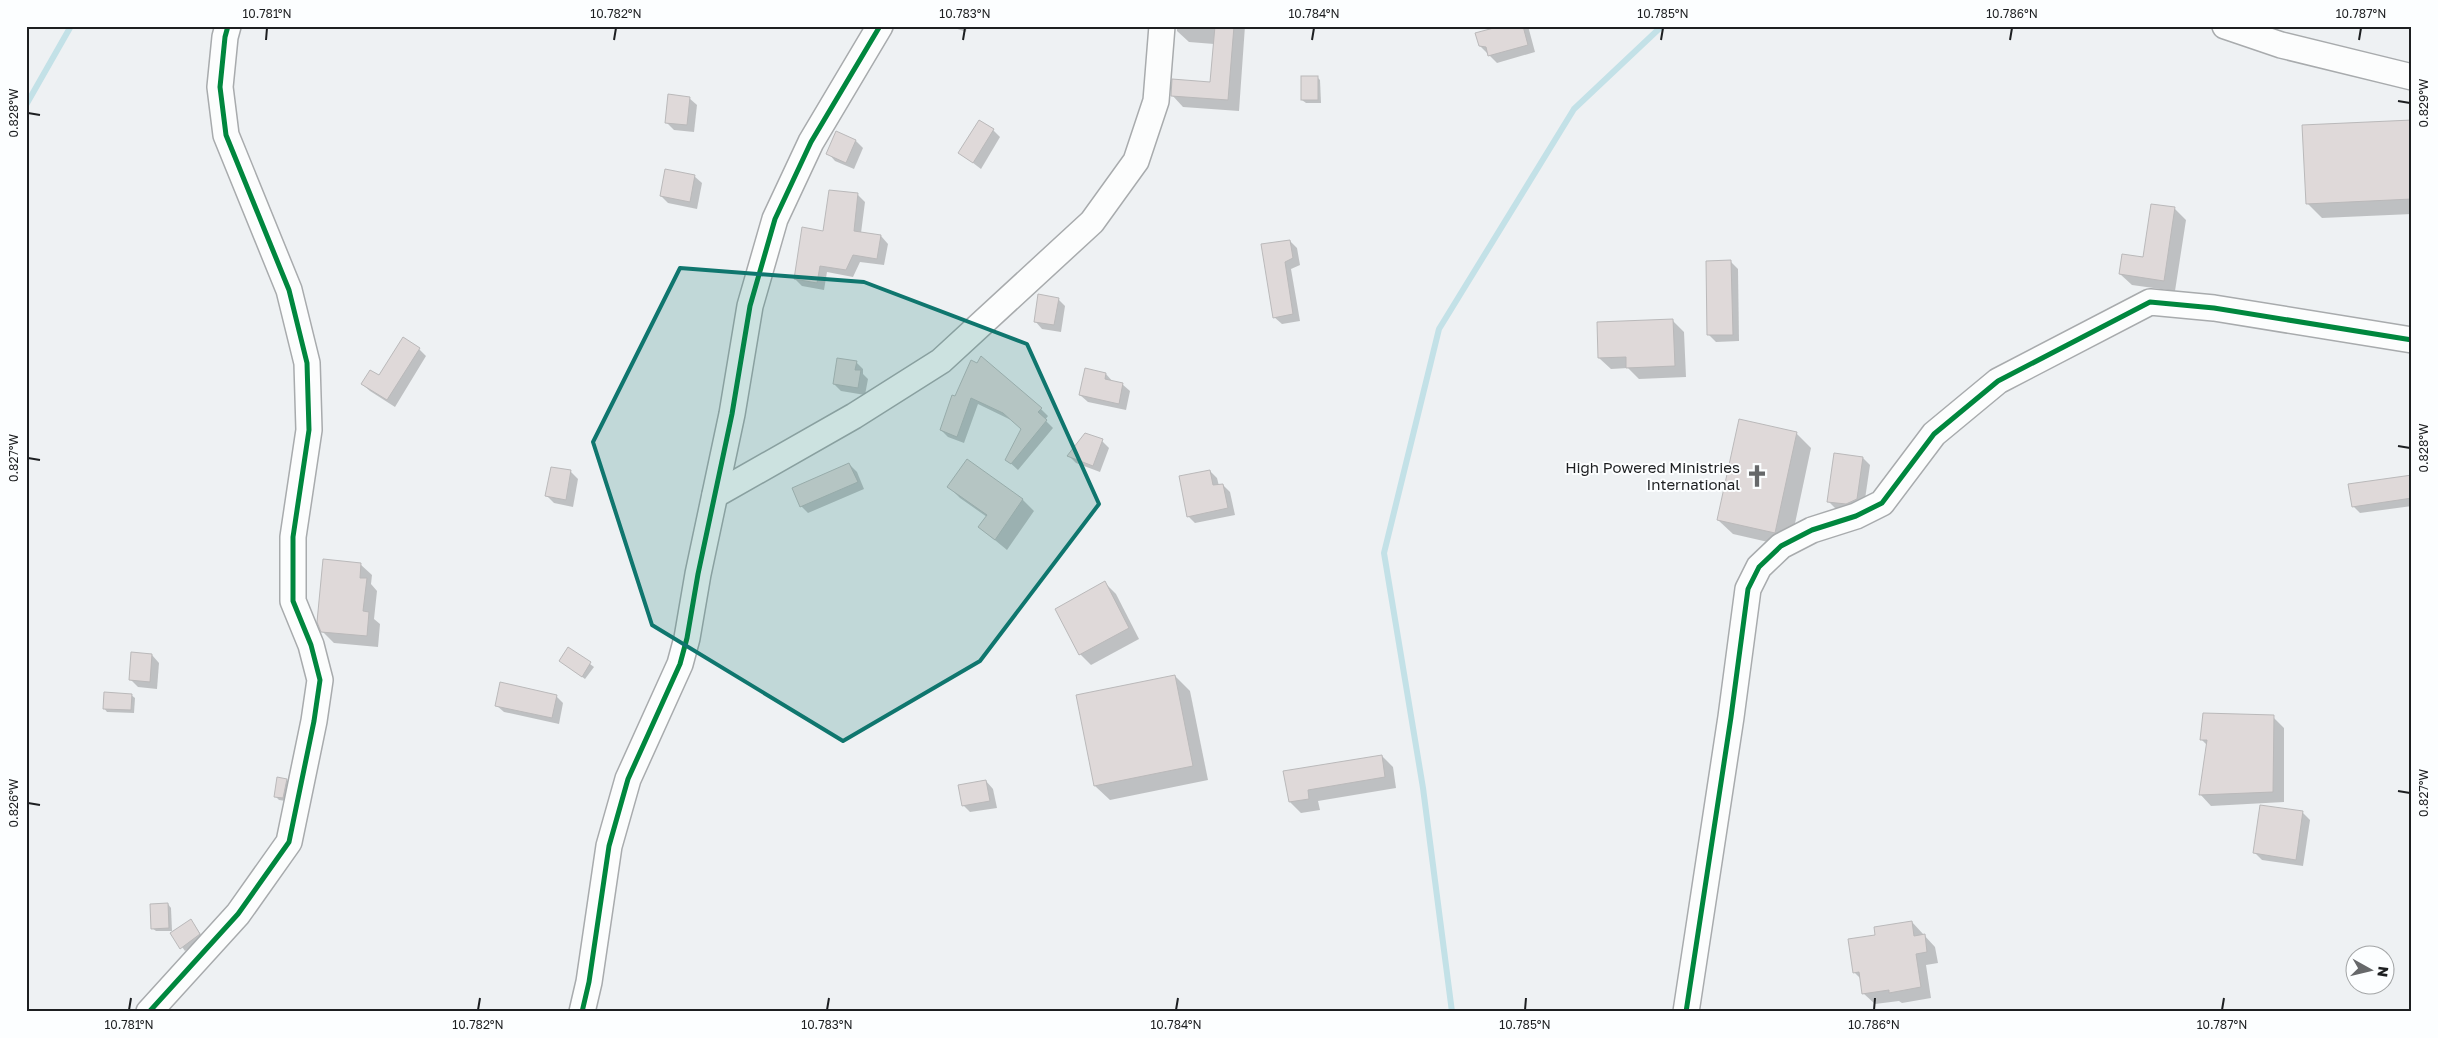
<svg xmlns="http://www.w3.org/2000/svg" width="2438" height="1038" viewBox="0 0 2438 1038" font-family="'Golos Text',sans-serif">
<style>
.shadow{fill:#0003}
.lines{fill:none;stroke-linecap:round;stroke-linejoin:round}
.stream{stroke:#c3e1e7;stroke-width:6}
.building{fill:#dfd9d9;stroke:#bab9ba}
.minor-casing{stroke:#a8abad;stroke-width:28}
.minor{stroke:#fcfdfd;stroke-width:25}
.cycleway-casing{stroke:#fcfeff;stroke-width:8}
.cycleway{stroke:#00873e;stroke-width:5}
.marked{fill:#0f766e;fill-opacity:0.2;stroke:#0f766e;stroke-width:4;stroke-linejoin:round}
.ticks{fill:none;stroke:#1d1f21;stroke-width:2}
.labels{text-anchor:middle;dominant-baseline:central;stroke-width:4;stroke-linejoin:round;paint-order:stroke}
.poi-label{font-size:15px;fill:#1d1f21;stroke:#fcfeff;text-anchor:end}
.neatline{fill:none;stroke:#1d1f21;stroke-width:2}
.ticks-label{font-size:12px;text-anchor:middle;fill:#1d1f21}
</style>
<rect width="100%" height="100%" fill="#eef1f3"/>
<g class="shadow">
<path d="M949 26H967L966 32Z"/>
<path d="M1177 26H1245L1239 111 1183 107 1172 95 1211 83 1214 44 1189 42 1177 31Z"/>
<path d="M1497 26H1528L1535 52 1497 63 1480 46 1497 29Z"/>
<path d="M1317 77 1320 80 1321 103H1306L1302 100Z"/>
<path d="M689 98 697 105 694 132 674 130 666 122Z"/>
<path d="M2412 122V214L2322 218 2307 203Z"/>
<path d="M993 130 1000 137 981 169 960 153Z"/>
<path d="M837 133 856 141 863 148 854 169 835 161 828 153Z"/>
<path d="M694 176 702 183 697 209 668 203 661 196Z"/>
<path d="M858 195 865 202 861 233 881 236 888 244 884 265 860 262 853 277 827 272 824 290 802 286 795 279 825 232Z"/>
<path d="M2152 205 2175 209 2186 220 2175 291 2132 285 2120 274 2144 259Z"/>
<path d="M1290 241 1297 248 1300 265 1291 269 1300 321 1282 324 1274 317 1263 245Z"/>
<path d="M1731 262 1738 269 1739 341 1716 342 1709 335Z"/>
<path d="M1058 299 1065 306 1061 332 1042 329 1035 321Z"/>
<path d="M1673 321 1684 332 1686 377 1639 379 1628 368 1611 369 1599 358Z"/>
<path d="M419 349 426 356 395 407 370 391 362 384 379 377Z"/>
<path d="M981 358 1041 409 1048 416 1045 420 1053 428 1018 470 1007 460 1022 429 1011 420 978 404 964 443 948 437 941 430 955 398Z"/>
<path d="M856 362 863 369V374L868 379 865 395 841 391 834 384Z"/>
<path d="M1106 374 1113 382 1122 384 1130 391 1126 410 1088 402 1080 395Z"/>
<path d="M1796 433 1811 448 1790 547 1733 534 1718 520Z"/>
<path d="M1102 441 1109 448 1100 472 1076 463 1069 456Z"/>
<path d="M1863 458 1870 465 1864 506 1854 511 1836 509 1828 501Z"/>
<path d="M967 460 1023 500 1034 511 1007 550 979 527 987 517 960 498 949 487Z"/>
<path d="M849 464 857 472 864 489 808 513 801 506Z"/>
<path d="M570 471 578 479 573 507 554 503 547 496Z"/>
<path d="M1210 471 1217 478 1219 486 1223 485 1230 492 1235 515 1195 523 1188 516Z"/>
<path d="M2412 476V506L2360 513 2353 506Z"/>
<path d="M360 564 372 575 371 584 377 591 374 619 380 624 378 647 334 643 322 631Z"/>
<path d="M1105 583 1116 594 1139 639 1091 665 1080 654Z"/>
<path d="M569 648 594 667 585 679 564 664Z"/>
<path d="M152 655 159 663 157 689 138 687 130 679Z"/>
<path d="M1175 676 1190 691 1208 780 1110 800 1095 786Z"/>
<path d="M131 695 135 698 134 713 107 712 104 708Z"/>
<path d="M556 696 563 703 559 724 504 712 496 705Z"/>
<path d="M2273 717 2284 728V802L2211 806 2200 794 2207 745 2201 739Z"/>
<path d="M1382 756 1393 767 1396 788 1318 801 1320 810 1301 813 1290 802 1285 772Z"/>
<path d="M287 780 290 784 286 801 279 800 275 796Z"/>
<path d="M986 781 993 789 997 808 970 812 963 805Z"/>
<path d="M2302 812 2310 820 2303 866 2262 860 2254 852Z"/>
<path d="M168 904 171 908 172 931H156L152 928Z"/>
<path d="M1912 922 1935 947 1938 963 1926 965 1931 998 1902 1003 1899 1001 1875 1004 1863 993 1861 979 1854 972 1877 936Z"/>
<path d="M194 924 203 938 185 951 172 933Z"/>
</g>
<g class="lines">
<g class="stream">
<path d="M26 105 71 26"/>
<path d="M1452 1012 1423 788 1384 553 1439 329 1574 109 1662 26"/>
</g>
</g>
<g class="building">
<path d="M1215 26H1234L1228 100 1171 96 1172 79 1210 82Z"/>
<path d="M1501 26H1523L1528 45 1488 56 1486 47 1479 46 1475 33Z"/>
<rect x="1301" y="76" width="17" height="24"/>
<path d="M668 94 690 97 687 125 665 123Z"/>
<path d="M979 120 994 129 973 163 958 153Z"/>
<path d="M2412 120V199L2306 204 2302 125Z"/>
<path d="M836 131 856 140 846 163 826 154Z"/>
<path d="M665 169 695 175 690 202 660 196Z"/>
<path d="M829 190 858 193 854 231 881 235 877 259 853 255 846 270 820 266 817 283 794 279 802 227 823 231Z"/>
<path d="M2151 204 2175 207 2164 281 2119 274 2122 254 2143 257Z"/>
<path d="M1290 240 1293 258 1285 262 1293 314 1273 318 1261 244Z"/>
<path d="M1731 260 1733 335H1707L1706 261Z"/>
<path d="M1038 294 1059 298 1054 325 1034 322Z"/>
<path d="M1673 319 1675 366 1626 368V357L1598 358 1597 322Z"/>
<path d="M403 337 420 348 387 400 361 384 370 370 379 375Z"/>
<path d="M981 356 1042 408 1038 412 1047 420 1011 464 1005 460 1021 429 1003 413 971 398 957 437 940 430 952 395 955 396 971 360 977 363Z"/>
<path d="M837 358 857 361 855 370H861L858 388 833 384Z"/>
<path d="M1085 368 1106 373 1105 379 1123 383 1119 404 1079 395Z"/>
<path d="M1739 419 1797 432 1775 533 1717 520Z"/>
<path d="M1085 433 1103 439 1093 466 1067 456Z"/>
<path d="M1834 453 1863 457 1857 499 1846 504 1827 502Z"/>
<path d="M967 459 1023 499 995 540 978 527 987 515 947 487Z"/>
<path d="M849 463 858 482 800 507 792 488Z"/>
<path d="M551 467 571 470 566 500 545 496Z"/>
<path d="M1210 470 1213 485 1223 484 1228 508 1187 517 1179 476Z"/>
<path d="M2412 475V498L2352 507 2348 484Z"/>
<path d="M323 559 361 563 360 578H367L363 611 369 612 367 636 321 632 317 622Z"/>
<path d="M1105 581 1129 628 1079 655 1055 609Z"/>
<path d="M568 647 591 662 582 677 559 661Z"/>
<path d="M131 652 152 654 150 682 129 680Z"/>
<path d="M1175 675 1193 766 1094 786 1076 695Z"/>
<path d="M500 682 557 695 552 718 495 706Z"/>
<path d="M104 692 132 694 131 710 103 709Z"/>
<path d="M2203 713 2274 715 2273 792 2199 795 2207 740H2200Z"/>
<path d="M1382 755 1385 777 1308 790 1309 799 1289 802 1283 771Z"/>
<path d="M277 777 287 779 283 798 274 797Z"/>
<path d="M986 780 990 801 962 806 958 785Z"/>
<path d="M2260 805 2303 811 2296 860 2253 853Z"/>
<path d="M168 903 169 928 151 929 150 904Z"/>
<path d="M191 919 200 934 180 949 170 933Z"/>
<path d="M1912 921 1914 936 1925 934 1927 952 1916 954 1921 987 1889 993V990L1862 994 1859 972 1853 973 1848 939 1875 935 1874 927Z"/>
</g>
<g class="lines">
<defs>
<g id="minor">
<path d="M2225 26 2281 45 2412 77"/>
<path d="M715 495 854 416 941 361 1092 222 1136 161 1156 101 1162 26"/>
<path d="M149 1012 238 914 289 842 314 721 320 680 311 645 293 601V537L309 430 307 363 289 290 226 135 220 87 225 37 228 26"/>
<path d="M582 1012 589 982 609 846 628 779 680 664 687 638 698 574 732 414 750 306 775 219 811 142 880 26"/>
<path d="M1686 1012 1731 717 1748 589 1759 567 1781 546 1812 530 1856 516 1882 503 1934 434 1998 381 2150 302 2214 308 2412 340"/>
</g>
</defs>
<use href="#minor" class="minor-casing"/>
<use href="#minor" class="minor"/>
<defs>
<g id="cycleway">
<path d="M149 1012 238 914 289 842 314 721 320 680 311 645 293 601V537L309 430 307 363 289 290 226 135 220 87 225 37 228 26"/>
<path d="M582 1012 589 982 609 846 628 779 680 664 687 638 698 574 732 414 750 306 775 219 811 142 880 26"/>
<path d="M1686 1012 1731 717 1748 589 1759 567 1781 546 1812 530 1856 516 1882 503 1934 434 1998 381 2150 302 2214 308 2412 340"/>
</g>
</defs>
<use href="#cycleway" class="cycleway-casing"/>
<use href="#cycleway" class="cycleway"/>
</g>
<path class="marked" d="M680 268 864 282 1027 344 1099 504 980 661 843 741 652 625 593 442Z"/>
<path class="ticks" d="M266 40 267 28M614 40 616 28M963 40 965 28M1312 40 1314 28M1661 40 1663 28M2010 40 2012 28M2359 40 2361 28M2398 101 2410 103M28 113 40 115M2398 446 2410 448M28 458 40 460M2398 791 2410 793M28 803 40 805M129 1010 131 998M478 1010 480 998M827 1010 829 998M1176 1010 1178 998M1525 1010 1526 998M1874 1010 1875 998M2222 1010 2224 998"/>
<defs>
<symbol id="church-bare" viewBox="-9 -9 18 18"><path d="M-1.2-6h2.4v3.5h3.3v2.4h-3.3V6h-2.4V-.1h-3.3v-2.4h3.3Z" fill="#66686a" stroke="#fcfeff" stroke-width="2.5" paint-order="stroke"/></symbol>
</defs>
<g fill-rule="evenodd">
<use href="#church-bare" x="1741" y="460" width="32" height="32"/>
</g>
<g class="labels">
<g class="poi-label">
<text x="1740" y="467">High Powered Ministries<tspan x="1740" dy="17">International</tspan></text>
</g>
</g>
<rect width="2438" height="1038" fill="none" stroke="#fcfeff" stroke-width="55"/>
<g transform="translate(2370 970) rotate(98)"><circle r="24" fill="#fcfeff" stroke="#a3a5a6"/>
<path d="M0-4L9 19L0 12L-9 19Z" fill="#66686a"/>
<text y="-8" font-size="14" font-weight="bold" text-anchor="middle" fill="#1d1f21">N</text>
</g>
<rect x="28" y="28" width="2382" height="982" class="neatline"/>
<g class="ticks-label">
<text x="267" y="18">10.781°N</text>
<text x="616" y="18">10.782°N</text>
<text x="965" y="18">10.783°N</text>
<text x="1314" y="18">10.784°N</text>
<text x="1663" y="18">10.785°N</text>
<text x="2012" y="18">10.786°N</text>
<text x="2361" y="18">10.787°N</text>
<text transform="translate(2424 103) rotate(-90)" y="4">0.829°W</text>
<text transform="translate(14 113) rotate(-90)" y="4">0.828°W</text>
<text transform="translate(2424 448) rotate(-90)" y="4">0.828°W</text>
<text transform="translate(14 458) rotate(-90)" y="4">0.827°W</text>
<text transform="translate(2424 793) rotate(-90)" y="4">0.827°W</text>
<text transform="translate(14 803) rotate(-90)" y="4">0.826°W</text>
<text x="129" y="1029">10.781°N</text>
<text x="478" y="1029">10.782°N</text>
<text x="827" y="1029">10.783°N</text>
<text x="1176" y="1029">10.784°N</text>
<text x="1525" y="1029">10.785°N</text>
<text x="1874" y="1029">10.786°N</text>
<text x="2222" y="1029">10.787°N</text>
</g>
</svg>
